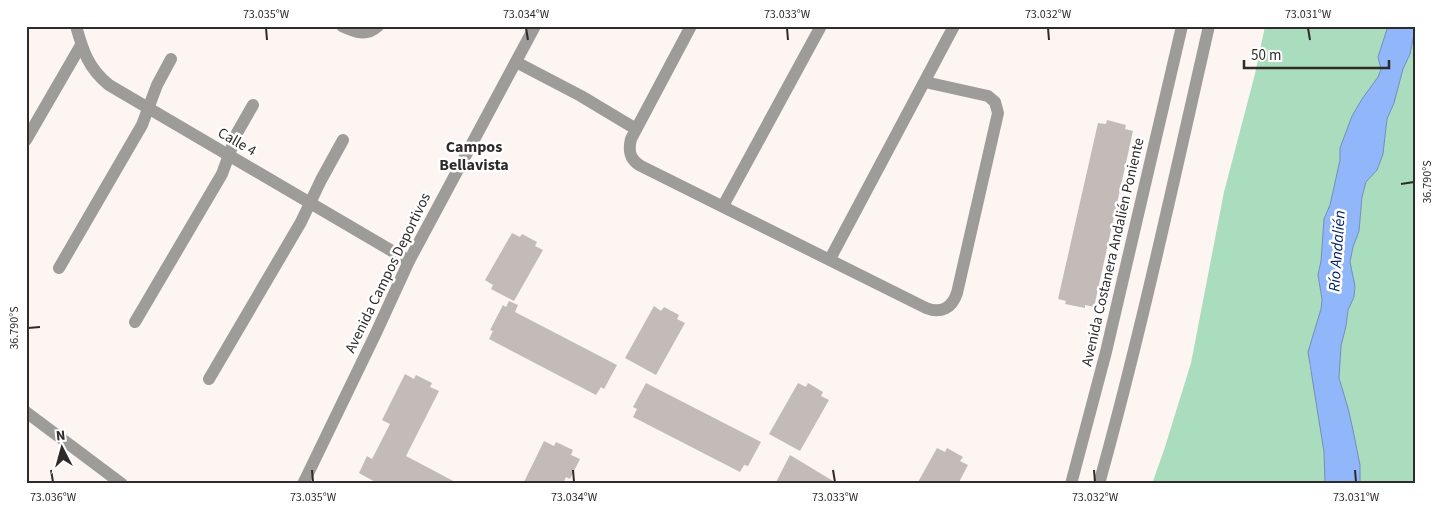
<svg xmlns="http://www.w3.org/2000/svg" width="1441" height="510" viewBox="0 0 1441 510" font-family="'Source Sans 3',sans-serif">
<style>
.green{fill:#a9ddbd}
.water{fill:#91b6f9;stroke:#738cbb}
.building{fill:#c3bbb7}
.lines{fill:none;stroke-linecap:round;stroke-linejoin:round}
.minor{stroke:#9d9c99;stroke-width:12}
.tertiary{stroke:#9d9c99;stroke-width:12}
.ticks{fill:none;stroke:#2e2b2a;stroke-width:2}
.labels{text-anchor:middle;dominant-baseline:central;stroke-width:5;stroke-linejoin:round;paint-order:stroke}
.street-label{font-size:15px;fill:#2e2b2a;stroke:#fff}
.neighbourhood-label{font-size:16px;font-weight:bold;fill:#2e2b2a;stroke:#fff}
.water-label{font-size:16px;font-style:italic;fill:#00206b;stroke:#fff}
.neatline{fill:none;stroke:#2e2b2a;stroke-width:2}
.ticks-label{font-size:12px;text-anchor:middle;fill:#2e2b2a}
</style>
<rect width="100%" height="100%" fill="#fdf5f1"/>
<g class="green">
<path d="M1265 26H1388L1378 57 1381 69 1378 77 1362 99 1352 116 1340 148V160L1330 205 1324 219 1321 261 1318 275 1322 299 1321 309 1319 318 1313 336 1309 363 1313 382 1324 452 1325 484H1152L1164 450 1191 363 1224 192 1255 74Z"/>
<path d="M1415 30V484H1360V465L1353 430 1348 408 1339 378 1341 346 1346 326 1348 310 1354 297 1355 286 1350 262 1353 247 1359 231 1362 197 1366 182 1377 170 1383 154 1387 119 1394 103 1403 69 1410 54Z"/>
</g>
<path class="water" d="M1388 26H1415V30L1410 54 1403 69 1394 103 1387 119 1383 154 1377 170 1366 182 1362 197 1359 231 1353 247 1350 262 1355 286 1354 297 1348 310 1346 326 1341 346 1339 378 1348 408 1353 430 1360 465V484H1325L1324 452 1308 352 1321 309 1322 299 1318 275 1321 261 1324 219 1330 205 1340 160V148L1352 116 1362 99 1378 77 1381 69 1378 57Z"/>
<g class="building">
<path d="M1107 120 1126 125 1125 129 1133 131 1094 307 1085 305V308L1065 304 1066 301 1058 299 1098 123 1106 124Z"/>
<path d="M512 233 520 237 522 234 537 242 535 246 543 250 514 301 491 289 493 285 485 280Z"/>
<path d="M509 301 518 305 515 312 617 365 604 389 601 387 596 395 489 339 493 331 490 330 503 305 506 307Z"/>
<path d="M654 306 661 311 664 307 679 315 677 319 685 323 656 375 625 358Z"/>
<path d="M405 374 414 379 416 375 432 383 430 387 439 391 406 456 459 484H379L359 473 367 456 372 459 390 424 382 420Z"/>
<path d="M646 383 761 442 748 466 744 465 740 472 633 417 637 409 633 407Z"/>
<path d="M798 383 806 387 808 383 823 392 821 396 829 400 800 451 769 434Z"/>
<path d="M544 441 554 446 556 442 573 450 571 455 580 459 570 479 566 477 563 484H523Z"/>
<path d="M937 448 945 452 947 448 963 457 960 461 968 465 958 484H917Z"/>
<path d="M790 455 838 484H775Z"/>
</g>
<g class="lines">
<g class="minor">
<path d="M76 26C83 51 88 68 109 85L409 261"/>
<path d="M342 26C355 32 366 37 378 26"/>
<path d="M691 26 631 139C628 151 630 160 641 166L926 308C941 314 952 308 957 293L998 113 995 102 988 96 925 82"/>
<path d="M516 62 581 96 636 129"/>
<path d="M26 140 81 45"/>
<path d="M723 206 821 26"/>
<path d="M830 259 954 26"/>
<path d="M59 268 142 125 157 85 171 59"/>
<path d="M135 322 222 174 237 133 253 105"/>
<path d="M209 379 301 222 321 180 343 140"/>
<path d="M26 412 122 484"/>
<path d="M1071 484 1106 352 1182 26"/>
<path d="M1099 484C1141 333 1174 179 1209 26"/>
</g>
<path class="tertiary" d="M303 484 376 333 409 261 535 26"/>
</g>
<path class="ticks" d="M266 28 267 40M526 28 528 40M787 28 788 40M1048 28 1049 40M1308 28 1310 40M1401 184 1414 182M28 328 40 327M51 470 53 482M312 470 313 482M573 470 574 482M833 470 835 482M1094 470 1095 482M1355 470 1356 482"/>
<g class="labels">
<g class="street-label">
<text transform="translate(237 142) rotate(30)">Calle 4</text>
<text transform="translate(1113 252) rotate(-77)">Avenida Costanera Andalién Poniente</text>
<text transform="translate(388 273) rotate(-64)">Avenida Campos Deportivos</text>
</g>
<g class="neighbourhood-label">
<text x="474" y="147">Campos<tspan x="474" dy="18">Bellavista</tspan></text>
</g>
<g class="water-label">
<text transform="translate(1337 251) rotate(-86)">Río Andalién</text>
</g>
</g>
<rect width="1441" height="510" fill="none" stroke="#ffffff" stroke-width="55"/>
<g transform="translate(62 448) rotate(354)" stroke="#ffffff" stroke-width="4" paint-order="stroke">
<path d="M0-4L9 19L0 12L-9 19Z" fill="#2e2b2a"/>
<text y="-8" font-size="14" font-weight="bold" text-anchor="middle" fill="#2e2b2a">N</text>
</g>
<path d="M1244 60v8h145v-8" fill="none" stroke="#2e2b2a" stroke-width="2.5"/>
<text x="1251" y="60" font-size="15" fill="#2e2b2a" stroke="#ffffff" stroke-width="4" paint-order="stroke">50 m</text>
<rect x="28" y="28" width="1386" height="454" class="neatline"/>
<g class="ticks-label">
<text x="266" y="18">73.035°W</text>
<text x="526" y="18">73.034°W</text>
<text x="787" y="18">73.033°W</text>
<text x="1048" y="18">73.032°W</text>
<text x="1308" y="18">73.031°W</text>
<text transform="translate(1427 182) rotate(-90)" y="4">36.790°S</text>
<text transform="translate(14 328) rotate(-90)" y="4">36.790°S</text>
<text x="53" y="501">73.036°W</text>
<text x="313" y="501">73.035°W</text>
<text x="574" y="501">73.034°W</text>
<text x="835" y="501">73.033°W</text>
<text x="1095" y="501">73.032°W</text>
<text x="1356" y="501">73.031°W</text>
</g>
</svg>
